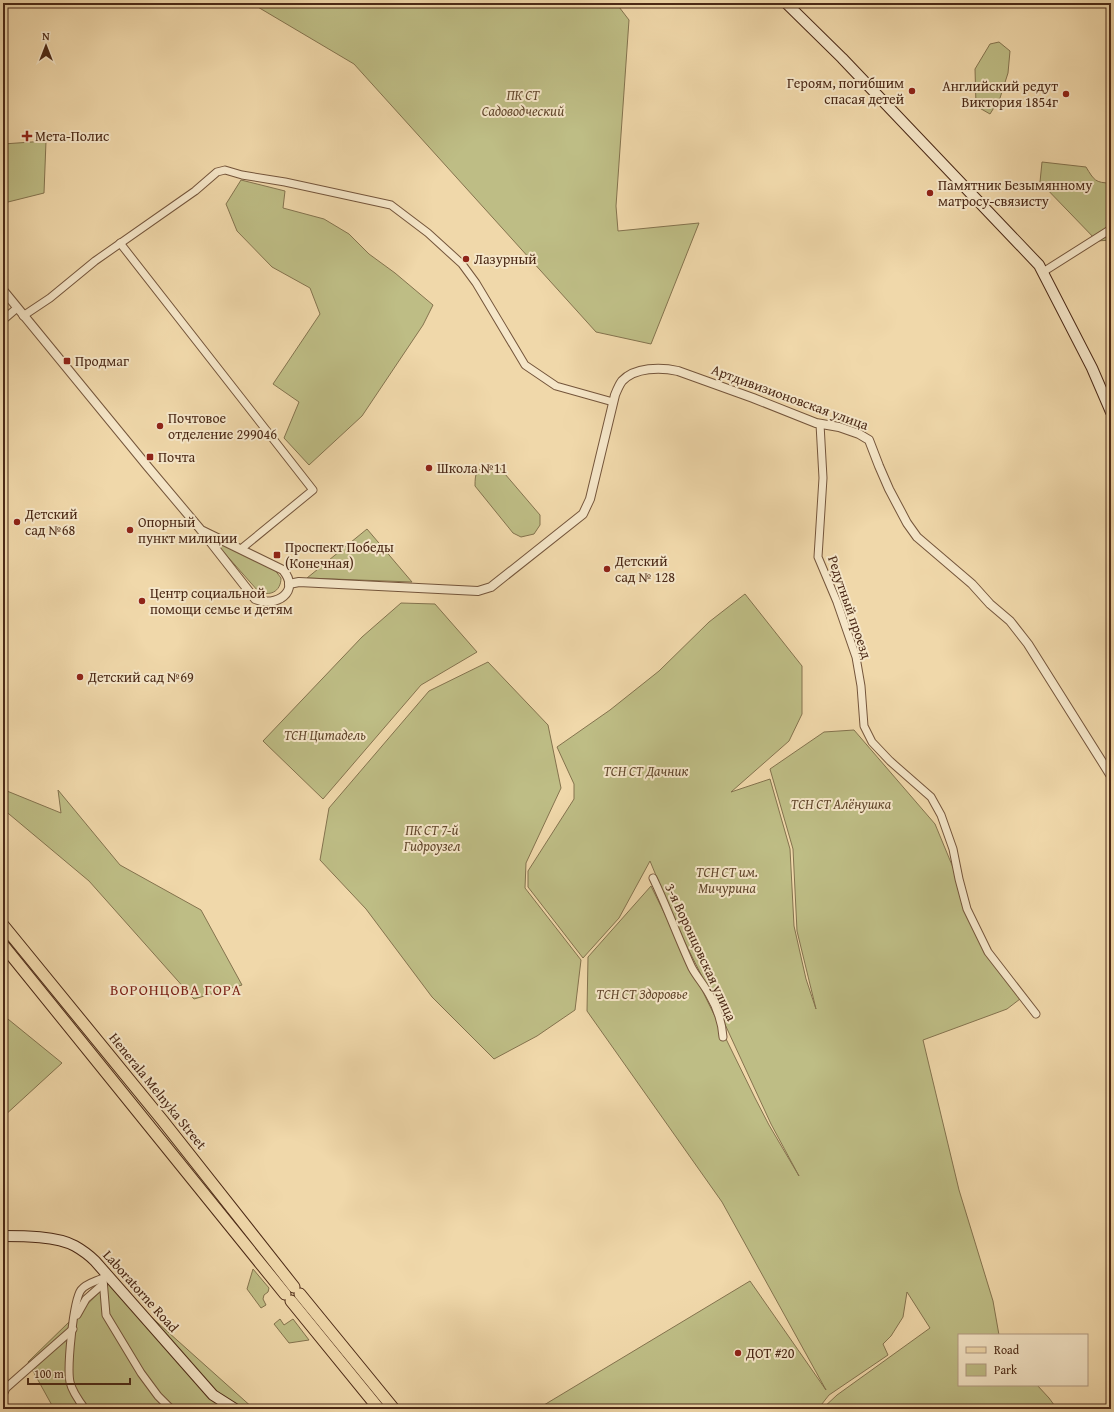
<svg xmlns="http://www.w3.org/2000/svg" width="1114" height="1412" viewBox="0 0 1114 1412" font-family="'Gentium Book Plus',serif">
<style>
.green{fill:#bebd85;stroke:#84734e}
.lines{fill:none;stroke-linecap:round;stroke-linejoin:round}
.minor-casing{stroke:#74553b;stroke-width:9}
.tertiary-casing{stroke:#74553b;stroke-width:10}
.secondary-casing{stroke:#4b2916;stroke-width:12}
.primary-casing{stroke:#4b2916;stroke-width:13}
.minor{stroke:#f5e6c8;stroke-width:7}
.tertiary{stroke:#f5e6c8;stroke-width:8}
.secondary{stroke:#f5e6c8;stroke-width:10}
.primary{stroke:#f0d8aa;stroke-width:11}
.poi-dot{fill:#8f2418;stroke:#f5e6c8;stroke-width:1.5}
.labels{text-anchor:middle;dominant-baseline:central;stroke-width:4;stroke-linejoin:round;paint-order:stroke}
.poi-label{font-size:14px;fill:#4b2916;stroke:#f5e6c8;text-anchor:start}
.park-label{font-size:14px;font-style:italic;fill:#62472c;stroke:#f5e6c8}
.street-label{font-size:14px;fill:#4b2916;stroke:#f5e6c8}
.neighbourhood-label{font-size:15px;letter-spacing:1px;fill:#7a1f14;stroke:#f5e6c8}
</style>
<rect width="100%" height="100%" fill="#f0d8aa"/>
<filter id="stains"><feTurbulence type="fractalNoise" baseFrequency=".005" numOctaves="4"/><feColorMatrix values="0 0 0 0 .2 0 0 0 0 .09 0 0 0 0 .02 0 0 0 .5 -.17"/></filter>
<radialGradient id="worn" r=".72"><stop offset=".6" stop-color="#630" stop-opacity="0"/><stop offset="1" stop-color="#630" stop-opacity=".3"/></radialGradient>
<g class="green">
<path d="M251 3H616L629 20 616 206 618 231 699 223 651 344 596 332 354 64Z"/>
<path d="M999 42 1010 51 1008 73 1000 98 990 114 976 106 975 69 990 44Z"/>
<path d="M46 141 44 193 8 202 3 206V144Z"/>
<path d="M1042 162 1086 167C1094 180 1095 183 1111 183V240L1097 241 1040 182Z"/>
<path d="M241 180 285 191 283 208 324 219 349 234 369 254 395 273 433 305 423 325 362 416 309 465 284 438 299 402 273 384 320 314 310 288 272 267 237 231 226 204Z"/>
<path d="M488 465 499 467 540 515V525L534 534 521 537 513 533 475 486C475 473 476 470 488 465Z"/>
<path d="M367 529 412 582 307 578Z"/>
<path d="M221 544 274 569 281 578C281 592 269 597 258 591L220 548Z"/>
<path d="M745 594 802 666V714L789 741 731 792 770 779 790 849 794 926 806 979 816 1009 797 931 793 849 770 769 824 732 854 730 935 824 988 952 1020 999 1007 1009 923 1040 959 1190 993 1301 999 1335H959V1385H1037L1049 1398 1057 1409H822L837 1395 930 1328 907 1292 903 1317 891 1336 883 1344 888 1355 829 1395 818 1409H547L544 1405 750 1281 826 1390 722 1202 587 1011 588 957 651 886 755 1098 769 1125 799 1176 771 1124 711 994 679 931 650 861 619 918 583 958 528 887V871L574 799V784L557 747 610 710 659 671 709 622Z"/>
<path d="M401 603 435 604 477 652 421 685 323 799 263 741 362 637Z"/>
<path d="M488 662 548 725 561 788 526 863 525 888 581 960 575 1010 537 1036 494 1059 432 997 366 909 320 860 329 808 429 691Z"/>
<path d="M58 790 120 865 201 910 242 985 194 999 89 881 3 809V798L7 791 61 813Z"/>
<path d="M3 1015 62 1063 3 1117Z"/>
<path d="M253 1269 269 1288 268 1292 264 1295 263 1299 266 1305 261 1308 247 1289Z"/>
<path d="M111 1281 254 1409H54L28 1362Z"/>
<path d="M280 1319 284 1325 293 1319 309 1340 289 1343 274 1324Z"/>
</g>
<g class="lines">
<defs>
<g id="minor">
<path d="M120 243 313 490 241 549"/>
<path d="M1043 272 1111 229"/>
<path d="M23 316 50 298 95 261 195 191 217 172 225 170 242 175 285 182 391 205 428 233 462 264 476 283 525 365 556 386 613 402"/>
<path d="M3 320 17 308"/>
<path d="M820 424 823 478 818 557 837 602 856 657 861 686 864 726 872 742 890 761 931 797 941 815 953 849 959 879 967 909 988 952 1036 1014"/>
<path d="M653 878C667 907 678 938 692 968 697 977 704 985 709 994 716 1006 722 1022 723 1037"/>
<path d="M103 1279 106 1315 141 1373 158 1396 171 1409"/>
<path d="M77 1315 86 1299 103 1284"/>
<path d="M3 1395 6 1388 73 1329"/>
<path d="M85 1409C79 1401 72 1391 70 1382 67 1368 73 1301 81 1290 87 1282 100 1281 108 1275"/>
</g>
<g id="tertiary">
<path d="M3 290 148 467 201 530 255 599C276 608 301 592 283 570L201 530"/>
<path d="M289 584 299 582 478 591 491 587 583 514 590 499 615 395C617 390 619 385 622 381 635 367 661 367 678 371L753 398 816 423 839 427 859 434 869 440 879 466 889 489 907 523 917 537 972 584 990 604 1010 621 1028 644 1111 776"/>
</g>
<g id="secondary">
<path d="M786 3 842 58 1039 265 1092 368 1111 412"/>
<path d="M3 1236C23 1236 57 1236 75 1246 82 1250 89 1255 95 1261L213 1395 235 1409"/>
</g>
<g id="primary">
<path d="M3 925 163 1121 294 1287"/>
<path d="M3 945 285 1294"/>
<path d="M300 1294 394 1409"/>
<path d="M291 1301 379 1409"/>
</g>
</defs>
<use href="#minor" class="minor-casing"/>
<use href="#tertiary" class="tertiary-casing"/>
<use href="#secondary" class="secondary-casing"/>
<use href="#primary" class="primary-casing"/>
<use href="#minor" class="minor"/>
<use href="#tertiary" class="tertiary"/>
<use href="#secondary" class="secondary"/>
<use href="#primary" class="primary"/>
</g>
<g class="poi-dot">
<circle cx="912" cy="91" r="4"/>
<circle cx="1066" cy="94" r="4"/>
<path d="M25 130h4v4h4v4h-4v4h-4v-4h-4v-4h4z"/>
<circle cx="930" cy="193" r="4"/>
<circle cx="466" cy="259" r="4"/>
<rect x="63" y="357" width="8" height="8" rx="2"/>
<circle cx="160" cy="426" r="4"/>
<rect x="146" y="453" width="8" height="8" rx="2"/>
<circle cx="429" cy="468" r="4"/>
<circle cx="17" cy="522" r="4"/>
<circle cx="130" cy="530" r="4"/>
<rect x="273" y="551" width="8" height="8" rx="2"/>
<circle cx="607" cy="569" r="4"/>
<circle cx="142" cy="601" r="4"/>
<circle cx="80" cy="677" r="4"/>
<circle cx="738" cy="1353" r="4"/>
</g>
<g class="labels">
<g class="poi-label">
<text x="904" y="83" text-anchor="end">Героям, погибшим<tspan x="904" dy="16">спасая детей</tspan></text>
<text x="1058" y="86" text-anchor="end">Английский редут<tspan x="1058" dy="16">Виктория 1854г</tspan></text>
<text x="35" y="136">Мета-Полис</text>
<text x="938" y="185">Памятник Безымянному<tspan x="938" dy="16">матросу-связисту</tspan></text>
<text x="474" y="259">Лазурный</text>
<text x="75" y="361">Продмаг</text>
<text x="168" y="418">Почтовое<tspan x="168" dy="16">отделение 299046</tspan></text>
<text x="158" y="457">Почта</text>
<text x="437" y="468">Школа №11</text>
<text x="25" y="514">Детский<tspan x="25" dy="16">сад №68</tspan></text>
<text x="138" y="522">Опорный<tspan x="138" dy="16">пункт милиции</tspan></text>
<text x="285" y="547">Проспект Победы<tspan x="285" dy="16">(Конечная)</tspan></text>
<text x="615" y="561">Детский<tspan x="615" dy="16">сад № 128</tspan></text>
<text x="150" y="593">Центр социальной<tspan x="150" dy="16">помощи семье и детям</tspan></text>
<text x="88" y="677">Детский сад №69</text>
<text x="746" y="1353">ДОТ #20</text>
</g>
<g class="park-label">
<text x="523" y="95">ПК СТ<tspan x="523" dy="16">Садоводческий</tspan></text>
<text x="325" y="735">ТСН Цитадель</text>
<text x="646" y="771">ТСН СТ Дачник</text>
<text x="841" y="804">ТСН СТ Алёнушка</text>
<text x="432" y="830">ПК СТ 7-й<tspan x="432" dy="16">Гидроузел</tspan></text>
<text x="727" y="872">ТСН СТ им.<tspan x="727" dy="16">Мичурина</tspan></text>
<text x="642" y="994">ТСН СТ Здоровье</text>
</g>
<g class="street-label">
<text transform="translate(790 397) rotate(20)">Артдивизионовская улица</text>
<text transform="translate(850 607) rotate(71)">Редутный проезд</text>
<text transform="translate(701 952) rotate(65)">3-я Воронцовская улица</text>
<text transform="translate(158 1091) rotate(51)">Henerala Melnyka Street</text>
<text transform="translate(141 1291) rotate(48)">Laboratorne Road</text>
</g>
<g class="neighbourhood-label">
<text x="176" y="989">ВОРОНЦОВА ГОРА</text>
</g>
</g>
<rect width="1114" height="1412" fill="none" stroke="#f0d8aa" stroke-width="16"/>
<rect x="4" y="4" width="1106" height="1404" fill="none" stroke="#4b2916" stroke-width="2"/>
<rect x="8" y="8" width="1098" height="1396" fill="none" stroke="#4b2916"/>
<rect x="958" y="1334" width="130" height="52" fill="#f5e6c8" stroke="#b19a81"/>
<rect x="966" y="1347" width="20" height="6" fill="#f0d8aa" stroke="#b19a81"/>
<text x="994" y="1354" font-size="12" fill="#4b2916">Road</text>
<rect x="966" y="1364" width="20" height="12" fill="#bebd85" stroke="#b19a81"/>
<text x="994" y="1374" font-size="12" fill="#4b2916">Park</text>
<g transform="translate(46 46)" stroke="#f5e6c8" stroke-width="3" paint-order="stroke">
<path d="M0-3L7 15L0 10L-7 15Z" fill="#4b2916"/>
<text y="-6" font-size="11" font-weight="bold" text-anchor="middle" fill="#4b2916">N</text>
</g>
<path d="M28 1378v6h102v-6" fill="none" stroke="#4b2916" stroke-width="2"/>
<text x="34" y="1378" font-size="12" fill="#4b2916" stroke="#f5e6c8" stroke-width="3" paint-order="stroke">100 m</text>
<rect width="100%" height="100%" filter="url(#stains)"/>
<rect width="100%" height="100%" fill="url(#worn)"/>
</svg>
